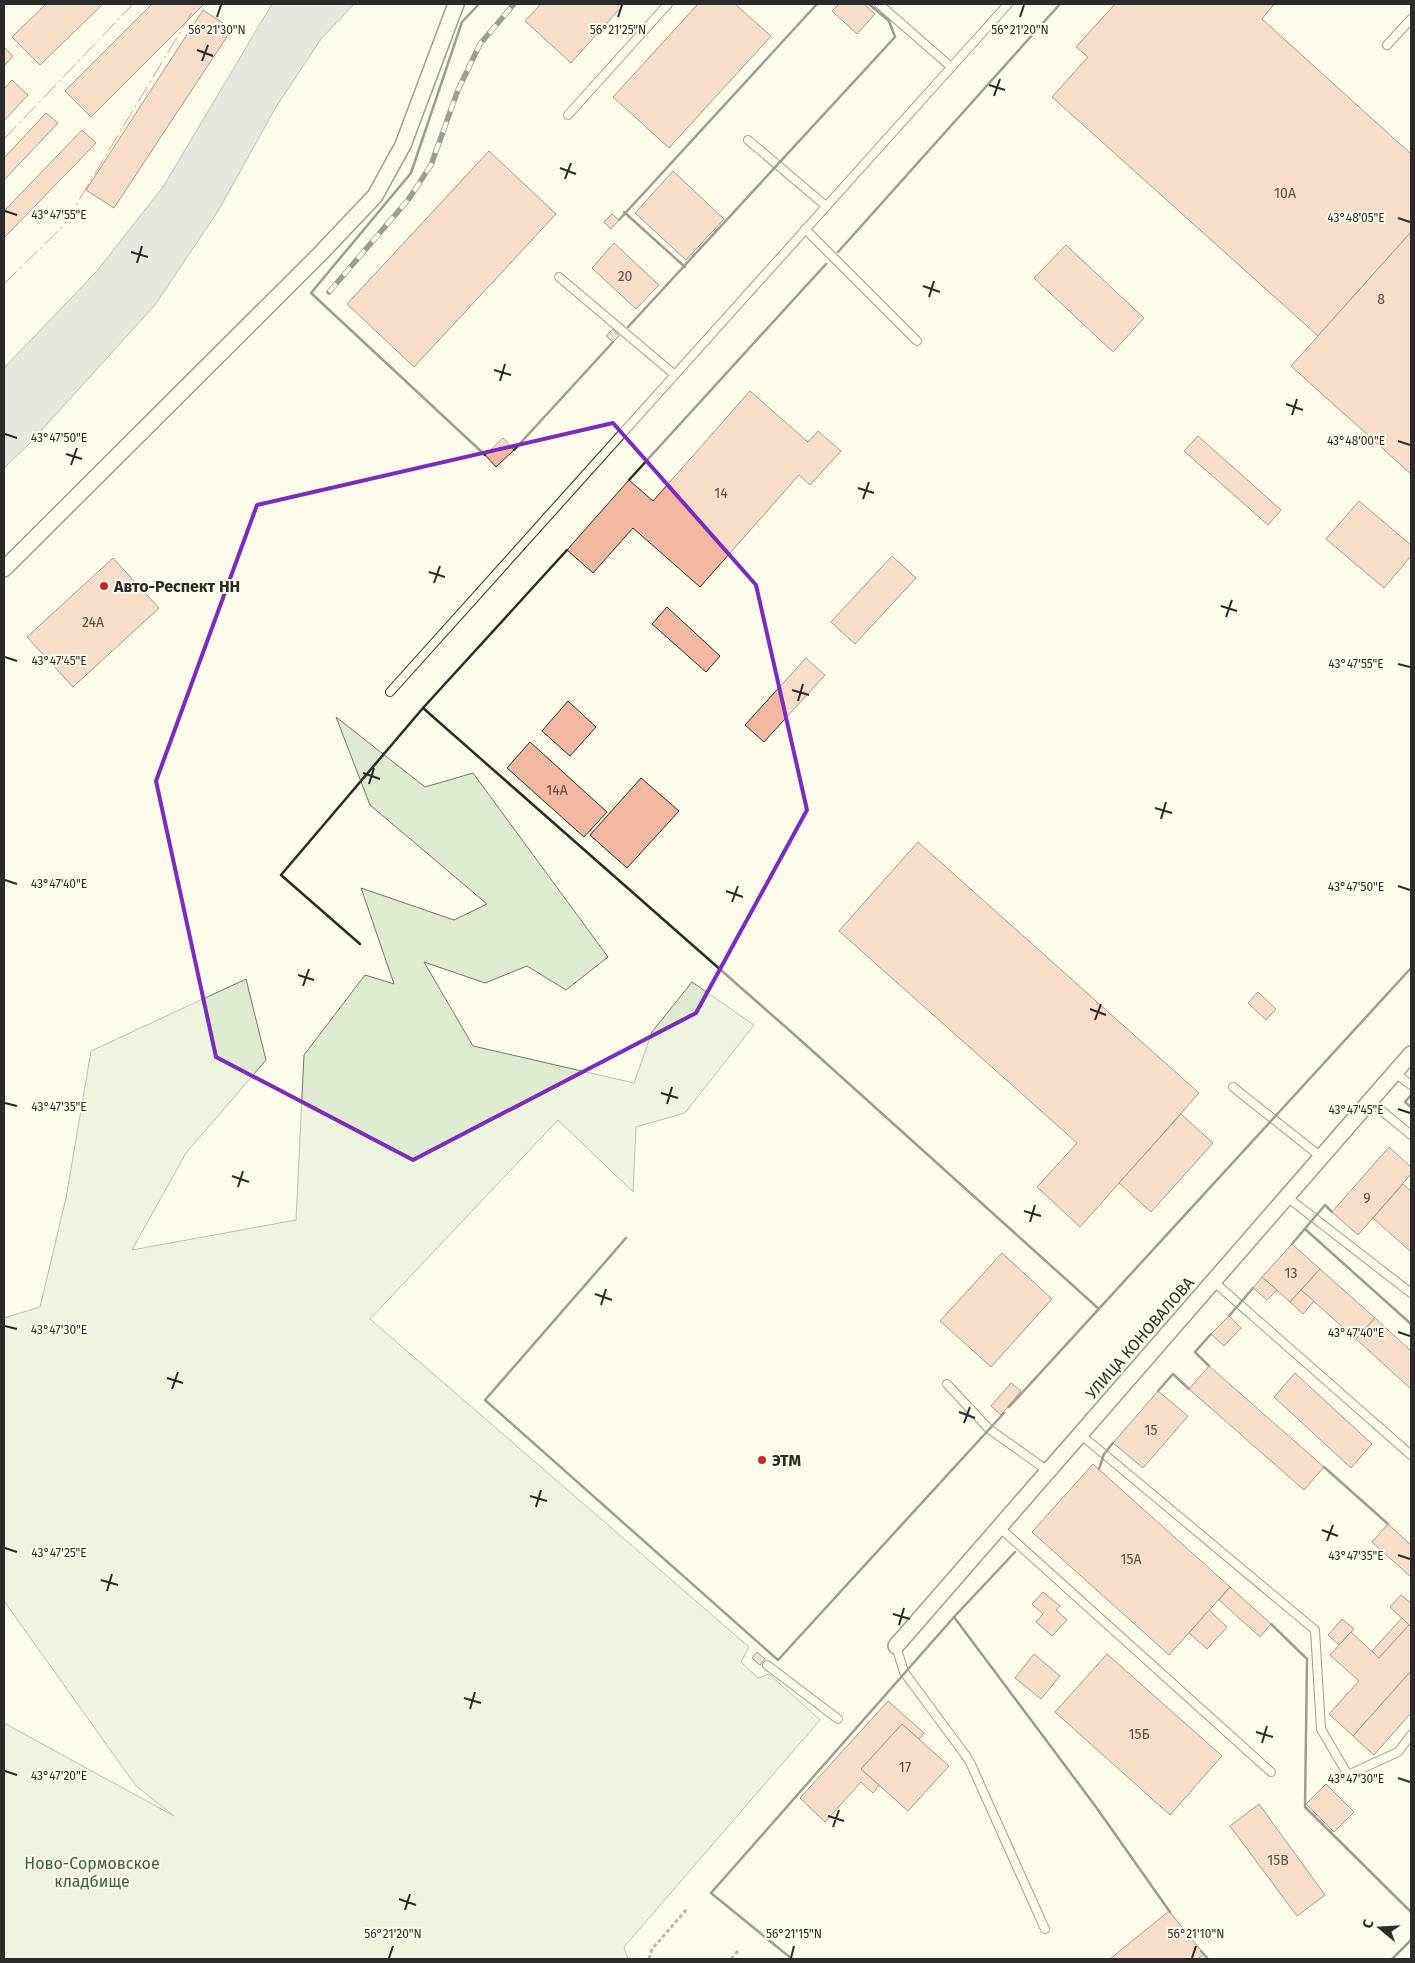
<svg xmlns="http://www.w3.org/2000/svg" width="1415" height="1963" viewBox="0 0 1415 1963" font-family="'Fira Sans',sans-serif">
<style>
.green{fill:#deebd1;stroke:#74746e}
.water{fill:#c7d0d0;stroke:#74746e}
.building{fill:#f2b8a0;stroke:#2b2b2b}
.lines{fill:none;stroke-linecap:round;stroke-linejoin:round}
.service-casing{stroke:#2b2b2b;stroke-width:10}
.minor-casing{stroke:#2b2b2b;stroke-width:18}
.path{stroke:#6a6964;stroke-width:3;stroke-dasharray:4 2.5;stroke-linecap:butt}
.service{stroke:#fdfbea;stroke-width:8}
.minor{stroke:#fdfbea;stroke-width:15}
.rail-casing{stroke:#2b2b2b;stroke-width:5.5}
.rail{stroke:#fdfbea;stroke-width:4;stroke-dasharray:11;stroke-linecap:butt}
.wall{stroke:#2b2b2b;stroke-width:2.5}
.power{stroke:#c62828;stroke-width:1;stroke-dasharray:18 4 2.5 4;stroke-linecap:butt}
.marked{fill:none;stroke:#7b2cbf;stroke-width:4;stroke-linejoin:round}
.ticks{fill:none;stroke:#2b2b2b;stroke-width:2}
.poi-dot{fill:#c62828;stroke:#fdfbea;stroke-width:2}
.labels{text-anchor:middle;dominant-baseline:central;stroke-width:4;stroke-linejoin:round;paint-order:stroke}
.number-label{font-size:14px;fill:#5d4e48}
.poi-label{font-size:16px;font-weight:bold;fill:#2b2b2b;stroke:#fdfbea;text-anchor:start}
.street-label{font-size:16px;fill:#2b2b2b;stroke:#fdfbea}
.park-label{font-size:16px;fill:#34623c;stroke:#fdfbea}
.ticks-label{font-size:12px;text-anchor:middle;fill:#2b2b2b;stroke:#fdfbea;stroke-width:4;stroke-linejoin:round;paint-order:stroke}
</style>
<rect width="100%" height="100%" fill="#fdfbea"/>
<path class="green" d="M336 717 425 787 473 773 608 957 566 990 527 966 485 983 424 962 473 1046 634 1083 652 1032 692 982 754 1025 685 1113 636 1127 633 1192 558 1120 370 1319 749 1647 741 1662 758 1678 769 1674 820 1720 624 1947 628 1959H4V1723L174 1816 136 1786 4 1601V1318L40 1307 66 1198 91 1051 246 979 266 1060 186 1153 132 1250 296 1220 304 1055 365 975 394 984 361 888 454 920 487 904 370 805Z"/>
<path class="water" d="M272 4H354L321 39 276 107 218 211 155 305 30 443 4 468V368L96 272 163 187Z"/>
<g class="building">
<path d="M46 4H103L40 65 12 37Z"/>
<path d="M152 4H204L91 117 65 91Z"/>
<path d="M541 4H624L571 63 525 21Z"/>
<path d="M698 4H735L771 36 669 148 613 97Z"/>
<path d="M839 4H864L875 14 857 34 832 11Z"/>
<path d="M1115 4H1274L1262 19 1411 154V232L1318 336 1052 97 1088 57 1076 47Z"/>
<path d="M203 10 232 29 114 208 86 190Z"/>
<path d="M4 47 13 56 4 66Z"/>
<path d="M12 80 28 95 4 121V89Z"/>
<path d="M46 113 58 123 4 180V158Z"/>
<path d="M82 130 96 143 4 238V211Z"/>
<path d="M489 151 556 214 414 367 347 304Z"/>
<path d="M673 171 724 219 686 260 635 213Z"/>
<path d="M612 214 619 220 611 229 604 222Z"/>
<path d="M1411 232V474L1291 366Z"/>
<path d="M614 243 659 285 636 309 592 268Z"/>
<path d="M1066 245 1144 318 1113 352 1034 278Z"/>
<path d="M613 329 619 336 613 342 606 336Z"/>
<path d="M750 391 808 442 818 431 841 451 810 485 799 475 700 587 633 528 593 573 567 550 629 480 653 501Z"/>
<path d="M1198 436 1281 510 1268 525 1184 451Z"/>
<path d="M503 438 514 450 496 467 485 455Z"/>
<path d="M1359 501 1411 545V556L1384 588 1326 539Z"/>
<path d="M892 556 916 578 855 644 831 622Z"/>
<path d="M113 558 159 608 73 687 27 637Z"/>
<path d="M667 607 720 656 706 672 652 624Z"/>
<path d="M806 658 825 675 764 742 745 725Z"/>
<path d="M568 701 596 727 570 756 542 731Z"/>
<path d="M530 742 607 812 584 837 507 768Z"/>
<path d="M641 778 679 811 627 868 590 835Z"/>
<path d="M918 842 1199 1093 1080 1227 1037 1187 1077 1143 839 931Z"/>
<path d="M1258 992 1276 1009 1266 1020 1248 1003Z"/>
<path d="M1181 1114 1213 1143 1151 1212 1119 1183Z"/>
<path d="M1389 1147 1411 1167V1174L1358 1235 1332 1212Z"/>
<path d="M1403 1184 1411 1191V1252L1373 1218Z"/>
<path d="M1292 1244 1320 1269 1290 1302 1262 1277Z"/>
<path d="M1002 1253 1052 1299 991 1367 940 1321Z"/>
<path d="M1320 1269 1375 1318 1356 1339 1301 1290Z"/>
<path d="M1262 1277 1277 1290 1267 1300 1253 1288Z"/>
<path d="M1301 1290 1314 1301 1303 1314 1290 1302Z"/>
<path d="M1229 1316 1241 1328 1224 1346 1211 1334Z"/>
<path d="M1375 1318 1411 1351V1389L1356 1339Z"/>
<path d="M1209 1366 1324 1467 1304 1490 1189 1389Z"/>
<path d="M1295 1373 1372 1444 1351 1468 1274 1397Z"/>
<path d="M1011 1383 1021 1391 1001 1415 991 1406Z"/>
<path d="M1158 1391 1188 1416 1143 1468 1113 1443Z"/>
<path d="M1093 1464 1230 1587 1169 1655 1032 1532Z"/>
<path d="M1388 1524 1411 1545V1577L1372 1542Z"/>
<path d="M1230 1587 1271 1624 1260 1637 1219 1600Z"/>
<path d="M1043 1592 1060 1606 1056 1610 1067 1620 1052 1636 1036 1622 1043 1614 1032 1604Z"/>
<path d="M1401 1595 1411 1603V1627L1390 1607Z"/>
<path d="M1209 1610 1227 1627 1207 1649 1189 1633Z"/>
<path d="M1402 1618 1409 1625 1379 1658 1372 1651Z"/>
<path d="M1342 1619 1354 1629 1339 1645 1328 1635Z"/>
<path d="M1409 1625 1411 1627V1671L1353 1736 1329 1714 1359 1681 1330 1655 1351 1632 1379 1658Z"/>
<path d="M757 1652 765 1659 760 1665 752 1658Z"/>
<path d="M1034 1654 1060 1676 1041 1699 1015 1678Z"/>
<path d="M1107 1654 1222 1756 1170 1815 1055 1712Z"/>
<path d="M1411 1671V1713L1374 1755 1353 1736Z"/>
<path d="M888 1701 924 1733 919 1739 902 1724 861 1769 879 1785 873 1793 861 1782 825 1822 800 1798Z"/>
<path d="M902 1724 949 1766 908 1811 861 1769Z"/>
<path d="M1326 1784 1354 1812 1334 1832 1306 1804Z"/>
<path d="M1259 1804 1325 1895 1297 1916 1230 1826Z"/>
<path d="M1169 1911 1204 1954 1198 1959H1110Z"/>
</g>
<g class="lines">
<defs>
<g id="service">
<path d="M879 4 951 67"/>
<path d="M1387 45 1411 19"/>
<path d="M568 115 668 4"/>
<path d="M748 140 826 206"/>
<path d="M805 229 917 341"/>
<path d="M559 277 675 375"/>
<path d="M390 692 1008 4"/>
<path d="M1395 1073 1411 1085"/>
<path d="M1233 1087 1321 1157"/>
<path d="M1370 1101 1411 1135"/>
<path d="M1287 1197 1411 1293"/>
<path d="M1213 1281 1411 1455"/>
<path d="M947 1384 989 1429 1048 1471"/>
<path d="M1080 1434 1315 1630 1321 1729 1348 1775 1398 1752 1411 1735"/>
<path d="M999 1527 1271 1772"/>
<path d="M896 1646 904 1672 969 1760 1045 1929"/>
<path d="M767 1665 838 1719"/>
</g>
<g id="minor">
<path d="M4 569 320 254 375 196 403 145 456 4"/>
<path d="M896 1646 1411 1054"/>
</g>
</defs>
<use href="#service" class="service-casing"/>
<use href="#minor" class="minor-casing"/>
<g class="path">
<path d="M649 1959 652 1949 687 1909"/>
<path d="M731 1959 738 1951"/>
</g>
<use href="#service" class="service"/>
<use href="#minor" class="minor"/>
<defs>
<path id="rail" d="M329 292 408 200 431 165 458 90 480 44 514 4"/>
</defs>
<use href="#rail" class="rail-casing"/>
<use href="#rail" class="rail"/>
<g class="wall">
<path d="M479 4 462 22 411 173 311 293 485 455"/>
<path d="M624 212 685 267"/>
<path d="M619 220 817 4"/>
<path d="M838 252 1060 4"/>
<path d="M628 327 895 37 889 21 869 4"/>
<path d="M514 450 613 342"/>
<path d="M629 480 826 264"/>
<path d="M567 550 423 708 797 1037 1099 1309"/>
<path d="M360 944 281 875 423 708"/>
<path d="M1411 1095 1405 1102 1411 1107"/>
<path d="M1305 1229 1411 1324"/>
<path d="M626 1238 485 1400 778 1660 1004 1413"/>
<path d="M1292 1244 1325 1205 1332 1212"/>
<path d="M1229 1316 1253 1288"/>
<path d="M1209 1366 1195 1352 1211 1334"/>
<path d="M1158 1391 1173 1374 1189 1389"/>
<path d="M1009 1407 1411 968"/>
<path d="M1324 1467 1388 1524"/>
<path d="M1099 1469 1104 1454 1113 1443"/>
<path d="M1015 1552 954 1617 1096 1807 1170 1912"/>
<path d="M1271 1624 1307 1659 1305 1807 1411 1912"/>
<path d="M1201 1951 1208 1959"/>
<path d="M792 1959 711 1893 954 1617"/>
<path d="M1392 1959 1411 1940"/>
</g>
<g class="power">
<path d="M4 139 133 4"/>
<path d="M4 284 64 225 197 4"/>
</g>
</g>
<path d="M0 0H1415V1963H0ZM613 423 756 585 807 810 696 1013 413 1160 216 1057 156 781 257 505Z" fill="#fdfbea" fill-opacity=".55" fill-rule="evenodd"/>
<path class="marked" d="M613 423 756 585 807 810 696 1013 413 1160 216 1057 156 781 257 505Z"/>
<path class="ticks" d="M217 17 221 5M618 17 622 5M1020 17 1024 5M197 50 213 56M202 61 208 45M989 85 1005 90M994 96 1000 79M560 168 576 174M565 179 571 163M5 211 17 215M1398 218 1410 222M131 252 148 257M137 263 142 246M923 286 940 292M929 297 934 281M494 370 511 375M500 381 505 364M1286 404 1303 410M1292 415 1297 399M5 434 17 438M1398 441 1410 445M66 454 82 459M71 465 77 448M858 488 874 493M863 499 869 482M429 572 445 577M434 583 440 566M1221 606 1237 611M1226 617 1232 600M5 657 17 661M1398 664 1410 667M792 690 809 695M798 701 803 684M363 773 380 779M369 784 374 768M1155 808 1172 813M1161 819 1166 802M5 880 17 884M1398 886 1410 890M726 891 743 897M732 902 738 886M298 975 314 980M303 986 309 969M1090 1009 1106 1015M1095 1020 1101 1004M661 1093 678 1098M5 1103 17 1106M667 1104 672 1087M1398 1109 1410 1113M232 1176 249 1182M238 1187 243 1171M1024 1211 1041 1216M1030 1222 1035 1205M595 1294 612 1300M601 1305 606 1289M5 1326 17 1329M1398 1332 1410 1336M167 1378 183 1383M172 1389 178 1372M959 1412 975 1418M964 1423 970 1407M530 1496 547 1501M536 1507 541 1490M1322 1530 1338 1536M1327 1541 1333 1525M5 1548 17 1552M1398 1555 1410 1559M101 1580 118 1585M107 1591 112 1574M893 1614 910 1619M899 1625 904 1608M464 1698 481 1703M470 1709 475 1692M1256 1732 1273 1737M1262 1743 1267 1726M5 1771 17 1775M1398 1778 1410 1782M828 1816 844 1821M833 1827 839 1810M399 1899 416 1905M405 1910 410 1894M389 1958 393 1946M791 1958 794 1946M1192 1958 1196 1946"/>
<g class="poi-dot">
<circle cx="104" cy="586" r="5"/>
<circle cx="762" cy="1460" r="5"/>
</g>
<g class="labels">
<g class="number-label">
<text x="1285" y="193">10А</text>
<text x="625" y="276">20</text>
<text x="1381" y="299">8</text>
<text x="721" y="493">14</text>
<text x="93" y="622">24А</text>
<text x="557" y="790">14А</text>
<text x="1367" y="1198">9</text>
<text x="1291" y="1273">13</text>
<text x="1151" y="1430">15</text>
<text x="1131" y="1559">15А</text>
<text x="1139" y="1734">15Б</text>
<text x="905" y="1767">17</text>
<text x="1278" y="1860">15В</text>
</g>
<g class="poi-label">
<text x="114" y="586">Авто-Респект НН</text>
<text x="772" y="1460">ЭТМ</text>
</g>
<g class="street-label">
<text transform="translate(1140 1338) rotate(-49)">УЛИЦА КОНОВАЛОВА</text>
</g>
<g class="park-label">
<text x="92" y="1863">Ново-Сормовское<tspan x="92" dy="18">кладбище</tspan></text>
</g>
</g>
<g class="ticks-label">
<text x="217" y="34">56°21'30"N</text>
<text x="618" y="34">56°21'25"N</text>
<text x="1020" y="34">56°21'20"N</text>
<text x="59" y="219">43°47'55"E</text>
<text x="1356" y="222">43°48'05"E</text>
<text x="59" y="442">43°47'50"E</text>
<text x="1356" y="445">43°48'00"E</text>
<text x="59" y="665">43°47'45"E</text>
<text x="1356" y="668">43°47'55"E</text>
<text x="59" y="888">43°47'40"E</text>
<text x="1356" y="891">43°47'50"E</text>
<text x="59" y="1111">43°47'35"E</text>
<text x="1356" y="1114">43°47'45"E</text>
<text x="59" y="1334">43°47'30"E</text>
<text x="1356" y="1337">43°47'40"E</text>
<text x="59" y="1557">43°47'25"E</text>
<text x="1356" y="1560">43°47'35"E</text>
<text x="59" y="1780">43°47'20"E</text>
<text x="1356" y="1783">43°47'30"E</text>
<text x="393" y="1938">56°21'20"N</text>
<text x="794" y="1938">56°21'15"N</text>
<text x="1196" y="1938">56°21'10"N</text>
</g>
<rect width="1415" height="1963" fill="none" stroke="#2b2b2b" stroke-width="10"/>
<g transform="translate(1380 1928) rotate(288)" stroke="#fdfbea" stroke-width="4" paint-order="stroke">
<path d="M0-4L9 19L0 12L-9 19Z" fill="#2b2b2b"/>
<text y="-8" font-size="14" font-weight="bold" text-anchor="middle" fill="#2b2b2b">С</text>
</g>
</svg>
